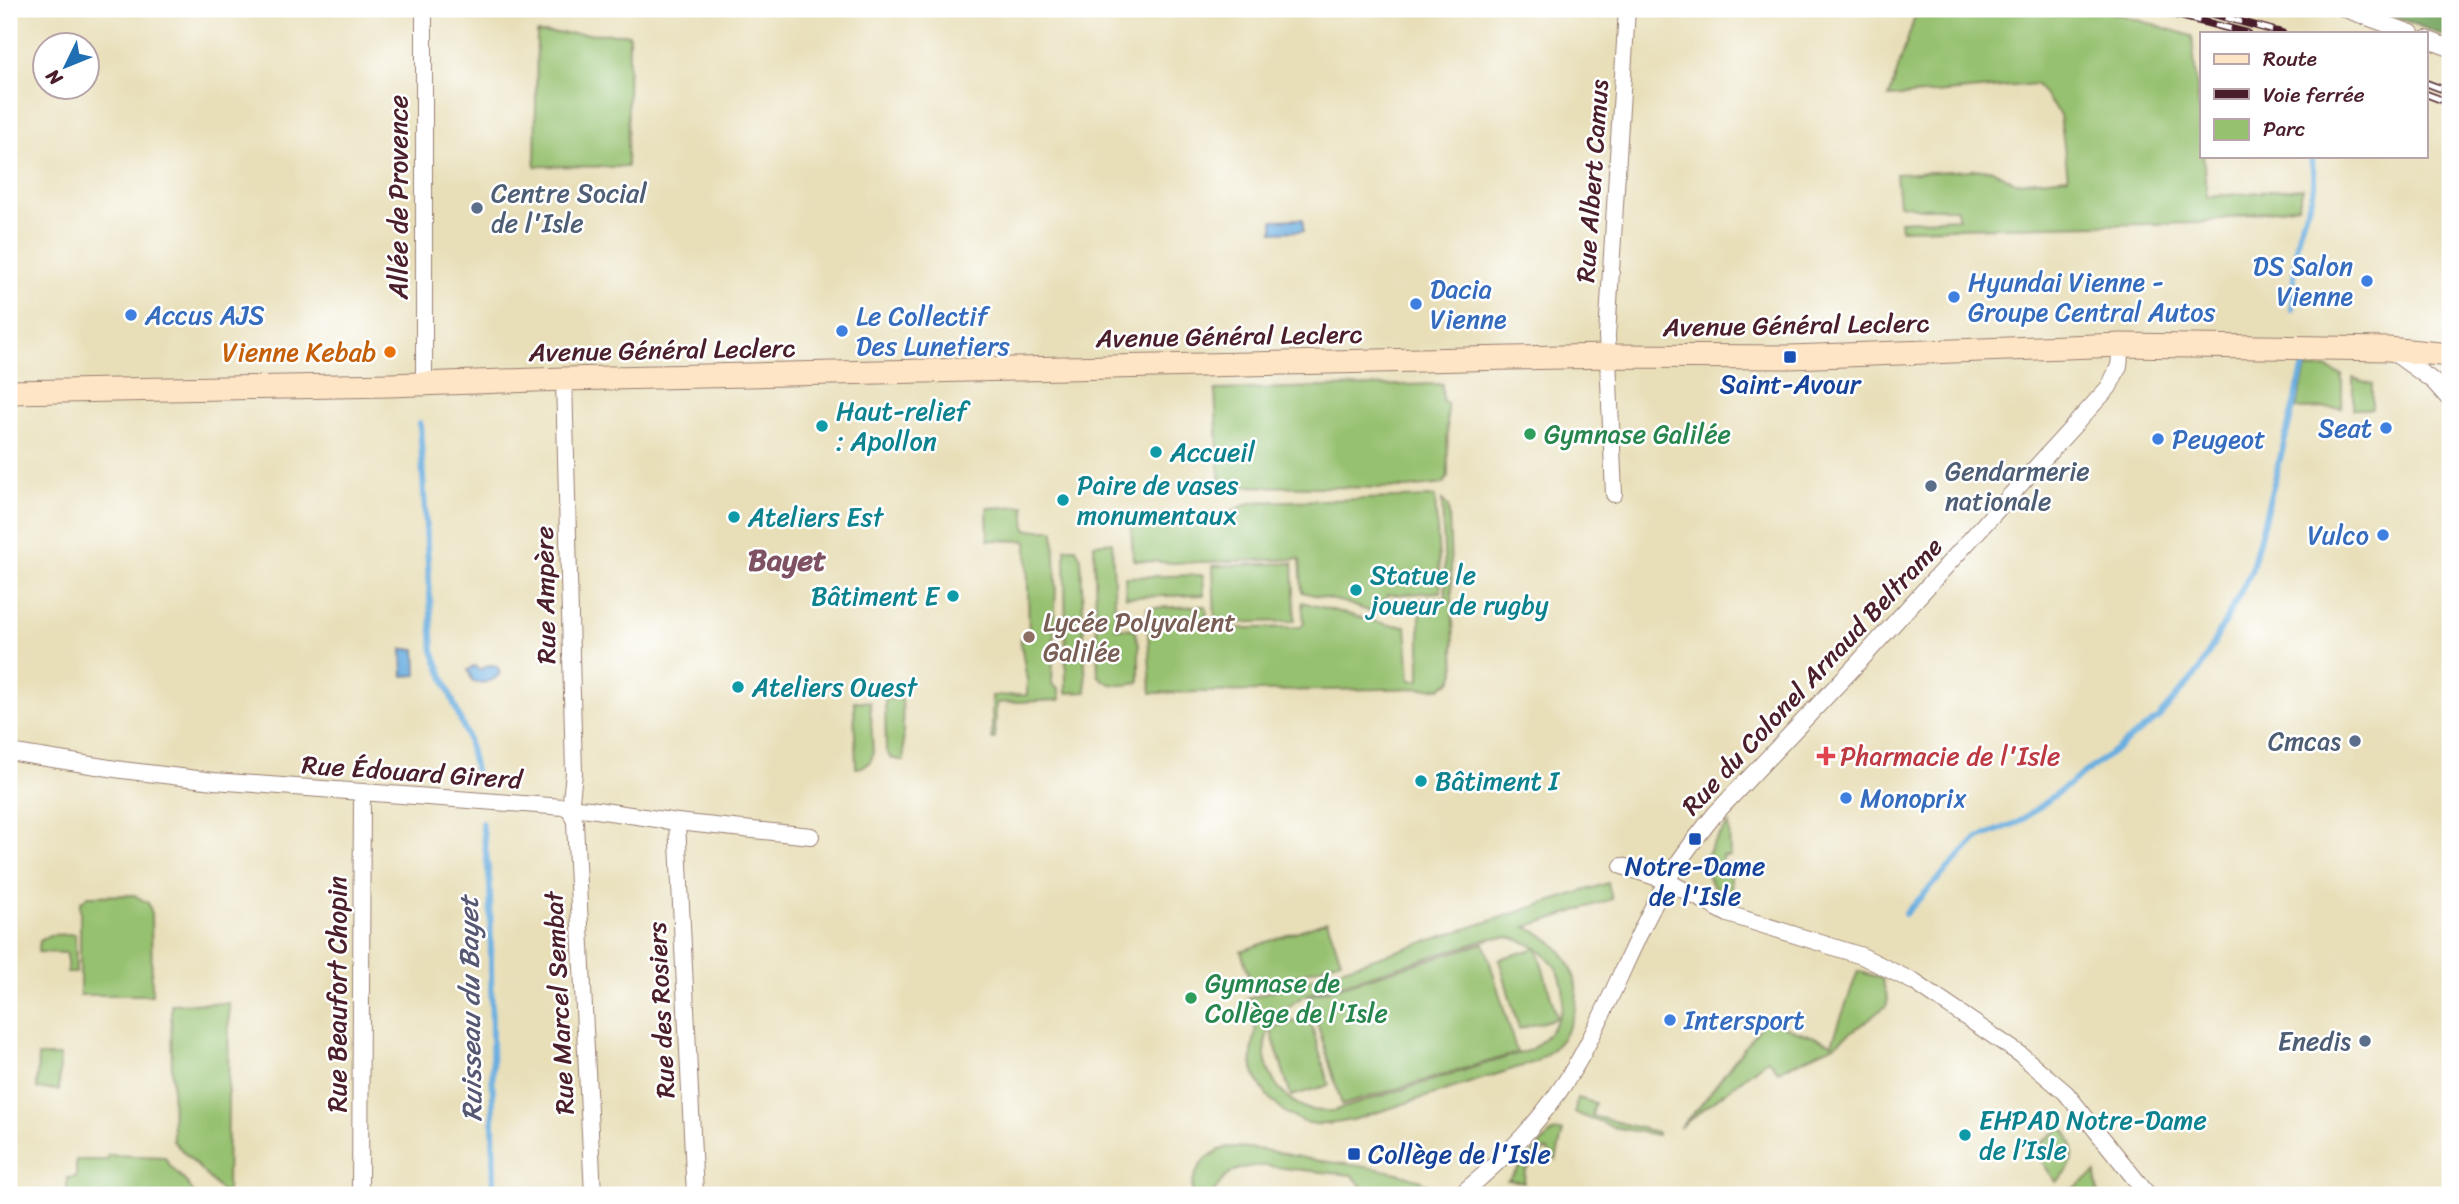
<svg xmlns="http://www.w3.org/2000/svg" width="2459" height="1204" viewBox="0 0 2459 1204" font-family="Sriracha,sans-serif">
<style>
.green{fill:#96c16f;stroke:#70704d;stroke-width:2;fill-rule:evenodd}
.forest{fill:#78a762;stroke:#616346;stroke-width:2}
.water{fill:#69aedf;stroke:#5a6685;stroke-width:2}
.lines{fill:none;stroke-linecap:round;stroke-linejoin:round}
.stream{stroke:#69aedf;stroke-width:6}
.street-casing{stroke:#997f72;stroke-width:18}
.secondary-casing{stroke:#997f72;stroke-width:25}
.street{stroke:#fff;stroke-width:16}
.secondary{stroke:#fee5c5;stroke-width:23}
.rail-casing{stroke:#4a1f2b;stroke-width:8}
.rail{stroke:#fff;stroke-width:5;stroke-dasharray:16;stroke-linecap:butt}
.service-dot{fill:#5c6f8a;stroke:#fff;stroke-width:2.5}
.shop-dot{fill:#3f7fe0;stroke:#fff;stroke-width:2.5}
.food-dot{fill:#e8710a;stroke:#fff;stroke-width:2.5}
.transit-dot{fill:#1a4fb4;stroke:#fff;stroke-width:2.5}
.culture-dot{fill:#0f9aa8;stroke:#fff;stroke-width:2.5}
.leisure-dot{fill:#2e9e5b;stroke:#fff;stroke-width:2.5}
.education-dot{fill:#8d6e63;stroke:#fff;stroke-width:2.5}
.health-dot{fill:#e0444e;stroke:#fff;stroke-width:2.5}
.labels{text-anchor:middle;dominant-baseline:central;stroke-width:5;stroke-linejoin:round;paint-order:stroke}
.street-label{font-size:26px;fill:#4a1f2b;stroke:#fff}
.service-label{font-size:26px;fill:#4e5e75;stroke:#fff;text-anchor:start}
.shop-label{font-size:26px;fill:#366cbe;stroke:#fff;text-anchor:start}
.food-label{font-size:26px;fill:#c56008;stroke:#fff;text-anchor:end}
.transit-label{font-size:26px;fill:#164399;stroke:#fff}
.culture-label{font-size:26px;fill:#0d838f;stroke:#fff;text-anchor:start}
.leisure-label{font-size:26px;fill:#27864d;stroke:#fff;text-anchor:start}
.education-label{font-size:26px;fill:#785e54;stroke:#fff;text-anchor:start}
.health-label{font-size:26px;fill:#be3a42;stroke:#fff;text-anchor:start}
.water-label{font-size:28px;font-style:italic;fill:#565873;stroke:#fff}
.quarter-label{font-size:30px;font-weight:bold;fill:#7e5263;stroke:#fff}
</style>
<rect width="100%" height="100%" fill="#fff"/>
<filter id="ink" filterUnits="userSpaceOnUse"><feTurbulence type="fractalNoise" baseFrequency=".0143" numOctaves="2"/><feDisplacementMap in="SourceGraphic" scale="14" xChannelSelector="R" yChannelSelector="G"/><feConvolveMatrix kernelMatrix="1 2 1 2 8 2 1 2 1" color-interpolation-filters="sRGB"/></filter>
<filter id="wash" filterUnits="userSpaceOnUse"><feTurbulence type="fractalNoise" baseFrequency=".00686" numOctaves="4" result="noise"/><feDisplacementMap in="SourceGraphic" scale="28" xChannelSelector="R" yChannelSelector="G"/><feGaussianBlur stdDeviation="1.57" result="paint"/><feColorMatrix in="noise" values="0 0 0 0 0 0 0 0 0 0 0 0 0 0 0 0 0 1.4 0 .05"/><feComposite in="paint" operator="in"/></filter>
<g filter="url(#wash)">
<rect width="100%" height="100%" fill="#e8dfb9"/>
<g class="green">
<path d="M1914 9H2101L2192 36 2207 197 2303 188 2298 206 2199 223 1901 229 1900 221 1959 218 1956 208H1921L1899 204 1896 174 1990 169 2015 182 2068 177 2060 115 2036 84 1889 97 1915 16Z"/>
<path d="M537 33 629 34 627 167 535 166Z"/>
<path d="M2326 368 2342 375V408L2296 409 2306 369Z"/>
<path d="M2353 378 2372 384V409H2353Z"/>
<path d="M1442 384 1443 402H1447L1448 477 1443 484 1407 488 1220 486 1215 390Z"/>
<path d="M1435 497 1441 592 1387 595 1377 614 1346 603 1302 592 1300 559 1173 563 1133 560 1131 525 1202 522 1253 502Z"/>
<path d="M1442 500 1448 506 1449 516 1455 673 1452 680 1441 688 1151 693 1147 608 1206 606 1208 629 1301 627 1304 623 1302 602 1389 625 1406 626 1410 680H1420V600L1446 598Z"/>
<path d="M1024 506 1026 530H1054L1056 585 1052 684 1059 690 1060 700 996 703 995 739H992V696L1027 695V680L1020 638H1029L1027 541 988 540 987 508Z"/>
<path d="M1112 542 1116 628 1134 629 1139 645V683C1123 685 1109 689 1098 675L1094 544Z"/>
<path d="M1065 548H1076L1081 558 1086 692 1066 693Z"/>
<path d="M1293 563 1295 621 1215 623 1213 566Z"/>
<path d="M1203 575 1204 595 1126 597 1125 577Z"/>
<path d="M885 699H902L904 761 891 758 886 751Z"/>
<path d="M854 701 870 702 873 753C872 763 865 767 856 768Z"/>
<path d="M1729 824 1730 856H1722L1723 864H1730L1732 894C1723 894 1717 891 1712 884 1695 861 1714 841 1729 824Z"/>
<path d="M1608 883 1612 899 1526 927C1590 951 1594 1028 1535 1062L1353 1120C1340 1122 1328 1125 1315 1124 1285 1121 1257 1091 1252 1063 1250 1050 1257 1037 1255 1025 1254 1016 1250 1007 1247 999ZM1507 937C1571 949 1583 1014 1530 1050L1333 1111C1323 1111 1314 1112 1305 1108 1275 1095 1255 1059 1270 1028L1291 1096 1329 1085 1309 1017 1271 1028C1278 1013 1292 1003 1306 995L1492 938Z"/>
<path d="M134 895 148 903 151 911 152 995H80V903L88 896Z"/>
<path d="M1327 921 1341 960 1254 990 1241 951Z"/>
<path d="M75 934 76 973H67V953L38 952 40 941 49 935Z"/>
<path d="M1484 943 1517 1053 1342 1105 1309 996Z"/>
<path d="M1537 948 1557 1018 1519 1029 1499 959Z"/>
<path d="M1858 971 1882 979 1888 1000 1886 1006 1833 1046 1778 1071 1768 1059 1679 1128 1700 1106 1765 1020 1832 1043Z"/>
<path d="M229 1003 227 1195H225L173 1141 171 1004Z"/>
<path d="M38 1056H60L59 1090 37 1089Z"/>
<path d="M1577 1098 1595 1103 1592 1116 1657 1132V1135L1613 1127 1575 1113Z"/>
<path d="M2062 1127C2080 1146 2075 1168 2056 1182L2033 1149Z"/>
<path d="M1563 1131 1556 1160 1548 1151 1544 1150 1525 1171 1524 1182 1508 1180 1552 1132Z"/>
<path d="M1228 1147C1258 1147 1285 1154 1314 1160 1338 1164 1430 1170 1436 1195H1369L1352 1175C1332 1173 1312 1171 1292 1169 1259 1165 1230 1159 1213 1195H1192C1191 1171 1205 1154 1228 1147Z"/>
<path d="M108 1155 165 1157C171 1173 189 1179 194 1195H67V1178L76 1177V1160H107Z"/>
<path d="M2096 1173 2098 1195H2063Z"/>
</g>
<path class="forest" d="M2381 9H2450V38L2391 15Z"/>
<g class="water">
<path d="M1303 219V231L1273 232V220Z"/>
<path d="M402 649H416L417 675 403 676Z"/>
<path d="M489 665 497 666 500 673C494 682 483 684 473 682L468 670 475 666 480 670Z"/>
</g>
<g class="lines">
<g class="stream">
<path d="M2274 9 2275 18"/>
<path d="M2292 309C2294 285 2294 260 2298 237 2305 201 2322 198 2310 156"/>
<path d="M420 423 433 651 468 739 476 775"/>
<path d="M482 823 490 884 494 1195"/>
<path d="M1905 914 1976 839 2019 822 2158 718 2199 671 2251 572 2303 369"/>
</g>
</g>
</g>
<g filter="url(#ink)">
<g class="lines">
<defs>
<g id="street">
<path d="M2345 9 2411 33"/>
<path d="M2426 39 2450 48"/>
<path d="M2390 350 2433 381 2450 400"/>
<path d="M564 379 574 773 570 809 575 822 593 1195"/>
<path d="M424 385V9"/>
<path d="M1614 494 1607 336 1627 9"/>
<path d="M9 752 122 770 214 781 590 809 677 822 811 836"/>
<path d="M677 822 695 1195"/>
<path d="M1622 866 1667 881 1728 914 1862 956 1914 982 2020 1054 2066 1093 2148 1195"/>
<path d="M360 1195 362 792"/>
<path d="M1460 1195C1507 1157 1549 1113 1579 1060 1612 1001 1634 937 1668 879 1682 855 1698 835 1715 814L1858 663 2109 387 2119 366 2121 345"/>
</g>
<path id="secondary" d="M9 392 390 385 564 379 1607 356 1790 357 2121 345 2388 349 2450 355"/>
</defs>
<use href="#street" class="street-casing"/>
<use href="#secondary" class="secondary-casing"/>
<use href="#street" class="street"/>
<use href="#secondary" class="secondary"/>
<defs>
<g id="rail">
<path d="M2153 9 2247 33"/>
<path d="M2195 9 2282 33"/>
<path d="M2426 83 2450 92"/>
<path d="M2426 94 2450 103"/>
</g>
</defs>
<use href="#rail" class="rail-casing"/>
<use href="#rail" class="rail"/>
</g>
</g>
<g class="service-dot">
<circle cx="477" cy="208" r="7"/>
<circle cx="1931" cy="486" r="7"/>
<circle cx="2355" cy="741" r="7"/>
<circle cx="2365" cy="1041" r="7"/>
</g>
<g class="shop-dot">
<circle cx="2367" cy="281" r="7"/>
<circle cx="1954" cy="297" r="7"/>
<circle cx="1416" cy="304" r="7"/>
<circle cx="131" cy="315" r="7"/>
<circle cx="842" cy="331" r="7"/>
<circle cx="2386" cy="428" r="7"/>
<circle cx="2158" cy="439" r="7"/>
<circle cx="2383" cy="535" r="7"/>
<circle cx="1846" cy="798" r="7"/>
<circle cx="1670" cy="1020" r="7"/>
</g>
<circle class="food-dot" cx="390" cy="352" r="7"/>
<g class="transit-dot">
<rect x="1783" y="350" width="14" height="14" rx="3.5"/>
<rect x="1688" y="832" width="14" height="14" rx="3.5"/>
<rect x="1347" y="1147" width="14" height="14" rx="3.5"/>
</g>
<g class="culture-dot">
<circle cx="822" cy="426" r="7"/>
<circle cx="1156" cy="452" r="7"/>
<circle cx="1063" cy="500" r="7"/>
<circle cx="734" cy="517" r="7"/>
<circle cx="1356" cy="590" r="7"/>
<circle cx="953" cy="596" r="7"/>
<circle cx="738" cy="687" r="7"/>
<circle cx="1421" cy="781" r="7"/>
<circle cx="1965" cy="1135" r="7"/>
</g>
<g class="leisure-dot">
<circle cx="1530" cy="434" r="7"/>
<circle cx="1191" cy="998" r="7"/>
</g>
<circle class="education-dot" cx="1029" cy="637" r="7"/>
<path class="health-dot" d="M1822.5 745.5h7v7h7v7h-7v7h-7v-7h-7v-7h7z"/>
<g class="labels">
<g class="street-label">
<text transform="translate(1592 181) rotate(-86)">Rue Albert Camus</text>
<text transform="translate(398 197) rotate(-90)">Allée de Provence</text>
<text transform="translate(1796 325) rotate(-1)">Avenue Général Leclerc</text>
<text transform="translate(1229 336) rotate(-1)">Avenue Général Leclerc</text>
<text transform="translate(662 350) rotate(-1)">Avenue Général Leclerc</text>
<text transform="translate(545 595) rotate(-91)">Rue Ampère</text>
<text transform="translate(1812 676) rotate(-47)">Rue du Colonel Arnaud Beltrame</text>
<text transform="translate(412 772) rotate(4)">Rue Édouard Girerd</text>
<text transform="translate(337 994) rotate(-90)">Rue Beaufort Chopin</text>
<text transform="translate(559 1003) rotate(-93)">Rue Marcel Sembat</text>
<text transform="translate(661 1010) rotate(-93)">Rue des Rosiers</text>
</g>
<g class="service-label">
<text x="491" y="193">Centre Social<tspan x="491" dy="30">de l'Isle</tspan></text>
<text x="1945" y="471">Gendarmerie<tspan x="1945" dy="30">nationale</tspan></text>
<text x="2341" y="741" text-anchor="end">Cmcas</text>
<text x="2351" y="1041" text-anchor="end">Enedis</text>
</g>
<g class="shop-label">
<text x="2353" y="266" text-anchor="end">DS Salon<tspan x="2353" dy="30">Vienne</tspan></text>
<text x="1968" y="282">Hyundai Vienne -<tspan x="1968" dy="30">Groupe Central Autos</tspan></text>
<text x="1430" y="289">Dacia<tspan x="1430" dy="30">Vienne</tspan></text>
<text x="145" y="315">Accus AJS</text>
<text x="856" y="316">Le Collectif<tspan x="856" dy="30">Des Lunetiers</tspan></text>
<text x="2372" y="428" text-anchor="end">Seat</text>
<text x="2172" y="439">Peugeot</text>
<text x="2369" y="535" text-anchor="end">Vulco</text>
<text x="1860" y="798">Monoprix</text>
<text x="1684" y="1020">Intersport</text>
</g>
<g class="food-label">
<text x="376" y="352">Vienne Kebab</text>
</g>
<g class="transit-label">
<text x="1790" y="384">Saint-Avour</text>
<text x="1695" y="866">Notre-Dame<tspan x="1695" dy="30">de l'Isle</tspan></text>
<text x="1368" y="1154" text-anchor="start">Collège de l'Isle</text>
</g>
<g class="culture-label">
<text x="836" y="411">Haut-relief<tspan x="836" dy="30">: Apollon</tspan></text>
<text x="1170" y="452">Accueil</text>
<text x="1077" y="485">Paire de vases<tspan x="1077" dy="30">monumentaux</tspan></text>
<text x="748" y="517">Ateliers Est</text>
<text x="1370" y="575">Statue le<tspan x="1370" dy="30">joueur de rugby</tspan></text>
<text x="939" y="596" text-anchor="end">Bâtiment E</text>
<text x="752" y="687">Ateliers Ouest</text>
<text x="1435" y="781">Bâtiment I</text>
<text x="1979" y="1120">EHPAD Notre-Dame<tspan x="1979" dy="30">de l’Isle</tspan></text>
</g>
<g class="leisure-label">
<text x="1544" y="434">Gymnase Galilée</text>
<text x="1205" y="983">Gymnase de<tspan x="1205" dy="30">Collège de l'Isle</tspan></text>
</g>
<g class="education-label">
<text x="1043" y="622">Lycée Polyvalent<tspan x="1043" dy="30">Galilée</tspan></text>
</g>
<g class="health-label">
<text x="1840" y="756">Pharmacie de l'Isle</text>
</g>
<g class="water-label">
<text transform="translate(470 1009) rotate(-91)">Ruisseau du Bayet</text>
</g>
<g class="quarter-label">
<text x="787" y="560">Bayet</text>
</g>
</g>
<rect width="2459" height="1204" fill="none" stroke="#fff" stroke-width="35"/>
<rect x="2200" y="32" width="228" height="126" fill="#ffffff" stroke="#b7a5aa" stroke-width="2"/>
<rect x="2214" y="54" width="35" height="10" fill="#fee5c5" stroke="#b7a5aa" stroke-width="2"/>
<text x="2263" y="66" font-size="21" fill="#4a1f2b">Route</text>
<rect x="2214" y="89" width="35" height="10" fill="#4a1f2b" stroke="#b7a5aa" stroke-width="2"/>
<text x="2263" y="102" font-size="21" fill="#4a1f2b">Voie ferrée</text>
<rect x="2214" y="119" width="35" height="21" fill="#96c16f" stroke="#b7a5aa" stroke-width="2"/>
<text x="2263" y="136" font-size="21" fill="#4a1f2b">Parc</text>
<g transform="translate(66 66) rotate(227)"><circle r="33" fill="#ffffff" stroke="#b7a5aa" stroke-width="2"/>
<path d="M0-5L12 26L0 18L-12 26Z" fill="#1f6fb2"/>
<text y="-10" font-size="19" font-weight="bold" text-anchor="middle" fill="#4a1f2b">N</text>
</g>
</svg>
